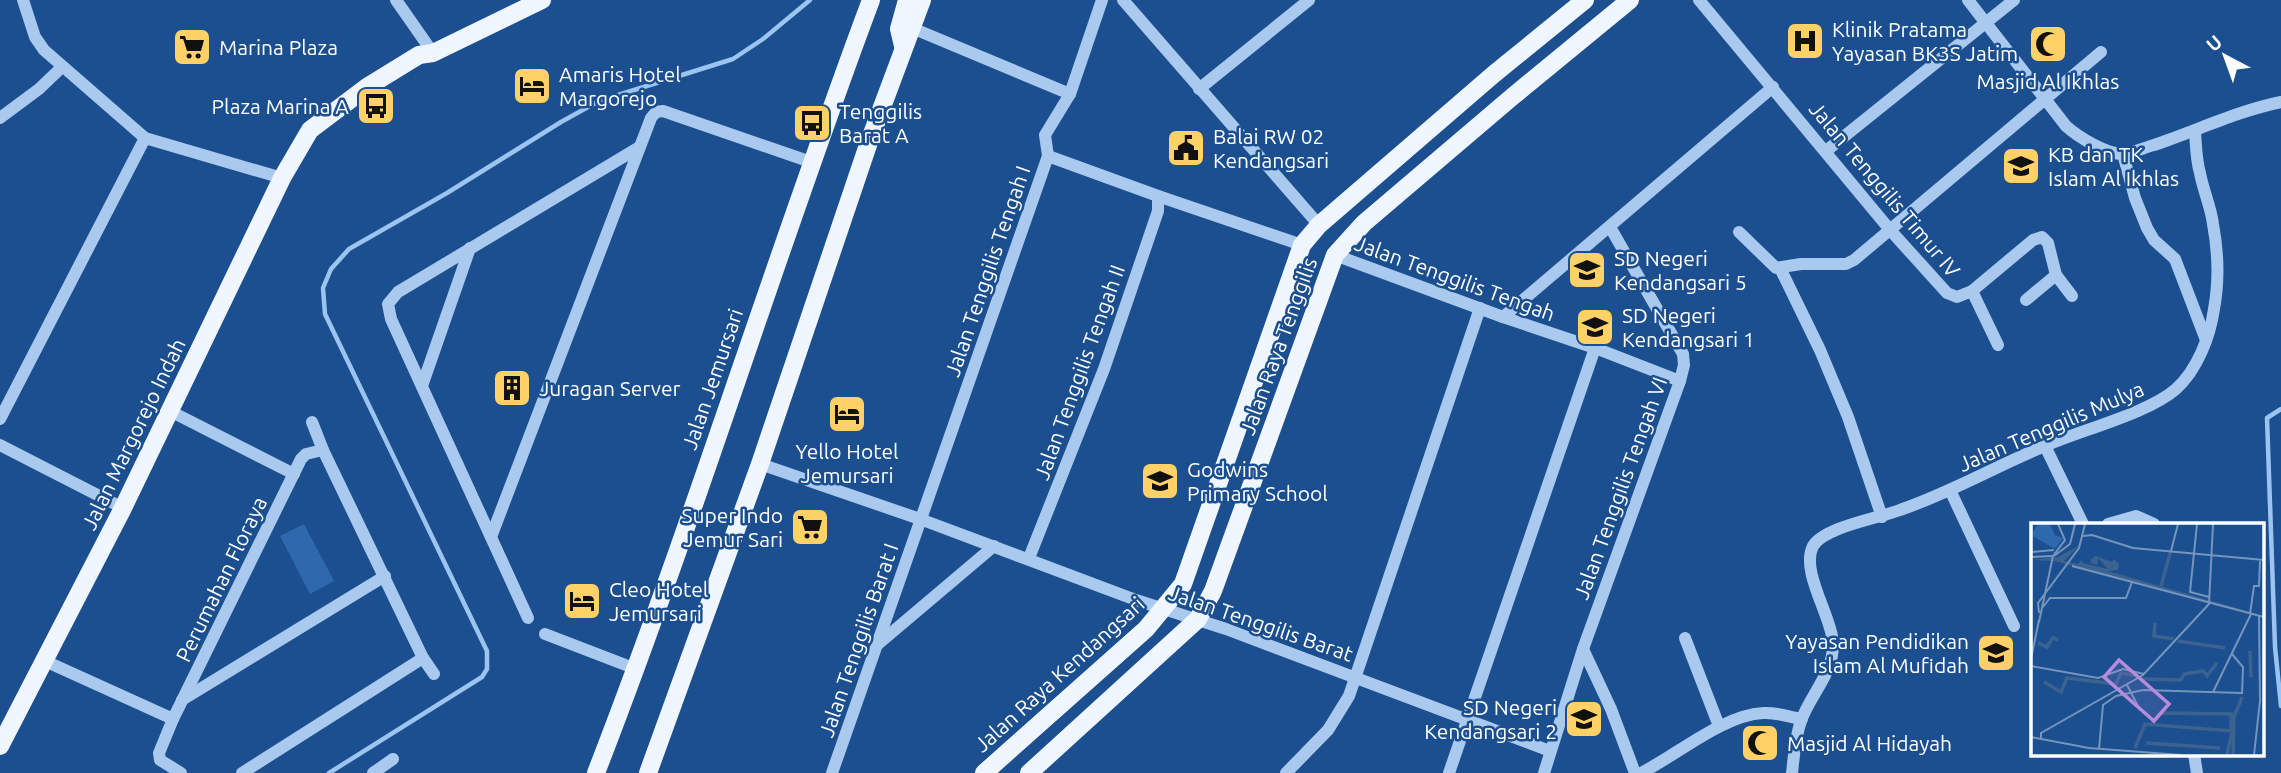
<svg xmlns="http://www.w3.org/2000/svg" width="2281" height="773" viewBox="0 0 2281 773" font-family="Ubuntu,sans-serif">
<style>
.green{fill:#2e69ad}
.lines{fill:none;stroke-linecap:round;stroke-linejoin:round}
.stream{stroke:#9cc4f0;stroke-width:4.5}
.minor{stroke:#a9c9ee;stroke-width:12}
.major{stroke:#f0f6ff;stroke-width:18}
.labels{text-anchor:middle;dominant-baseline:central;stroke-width:5;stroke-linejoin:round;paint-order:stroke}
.poi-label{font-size:21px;fill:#fff;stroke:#1b4f8f;text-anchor:start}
.street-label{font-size:21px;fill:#fff;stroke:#1b4f8f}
.inset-river{fill:none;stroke:#3c6290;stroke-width:3.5}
.inset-road{fill:none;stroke:#7695bc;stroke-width:2}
.view{fill:#b68bdc;fill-opacity:0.15;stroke:#b68bdc;stroke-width:3.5}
.inset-edge{fill:none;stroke:#fff;stroke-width:3.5}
</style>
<rect width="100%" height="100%" fill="#1b4f8f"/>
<path class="green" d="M304 524 334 581 310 594 280 536Z"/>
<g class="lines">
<g class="stream">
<path d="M2281 409 2267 418 2275 647 2281 706"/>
<path d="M329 773 482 677 487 669V651L325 314 323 288 331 269 349 249 447 193 561 122 599 101 733 59 763 39 810 0"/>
</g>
<g class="minor">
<path d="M23 0 35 37 44 50 145 138 282 178"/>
<path d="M396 0 433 53"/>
<path d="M1123 0 1319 225"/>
<path d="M1699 0 1891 231 1947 293 1957 297 1972 291 2033 240 2042 237 2048 243 2056 275 2072 296"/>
<path d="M1968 0 2066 126C2078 137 2106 154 2123 154 2132 154 2145 147 2154 145 2196 131 2237 111 2281 102"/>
<path d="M912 28 1070 94"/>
<path d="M1199 89 1309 0"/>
<path d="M0 118 39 89 62 67"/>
<path d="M1826 151 2014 0"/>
<path d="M2123 154 2135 198 2147 228 2154 240 2175 259 2206 340"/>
<path d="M1048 156 1158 196 1302 245"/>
<path d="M1739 232 1776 268 1801 264H1846L1854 260 2101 52"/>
<path d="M1335 255 1503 317 1595 348 1680 381"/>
<path d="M1780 268 1820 350 1848 417 1882 517"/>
<path d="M1972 291 1998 345"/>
<path d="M2026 300 2056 275"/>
<path d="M1503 317 1773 87"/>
<path d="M422 386 470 248"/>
<path d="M170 411 294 474"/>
<path d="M0 419 145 138"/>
<path d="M312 422 323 450 423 658 434 674"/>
<path d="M0 445 123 508"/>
<path d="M2045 446 2083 524"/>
<path d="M760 464 920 519 1136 600 1226 629 1550 751"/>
<path d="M1950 490 2014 626"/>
<path d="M2108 524 2136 516 2154 524"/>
<path d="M491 537 651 118 656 112 663 111 811 162"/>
<path d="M1029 558 1104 369 1158 211V196"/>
<path d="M528 618 391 319 388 304 398 292 638 148"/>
<path d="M545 634 636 669"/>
<path d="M1685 638 1719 726"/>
<path d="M877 645 994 546"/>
<path d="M1583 649 1611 709 1635 773"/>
<path d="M45 661 173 719"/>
<path d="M182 700 385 576"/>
<path d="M2194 754 2197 773"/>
<path d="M181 773 160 760 159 753 173 719 301 459 306 454 323 450"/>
<path d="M242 773 423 658"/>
<path d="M373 773 393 759"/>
<path d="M832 773 1048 156 1045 135 1070 94 1102 0"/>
<path d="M1286 773 1328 730 1349 696 1480 308"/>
<path d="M1449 773 1595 348"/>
<path d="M1544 773 1583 649 1680 381 1684 365 1683 354 1610 227"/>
<path d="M1641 773C1677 755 1723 715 1763 713 1776 712 1789 717 1802 719"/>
<path d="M1792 773C1794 755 1795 738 1801 721 1810 695 1834 673 1833 643 1832 617 1800 571 1813 546 1824 527 1879 518 1900 510 1950 493 1996 466 2045 446 2081 430 2149 413 2176 389 2197 370 2210 337 2214 309 2219 282 2218 251 2213 224 2211 207 2203 190 2200 173 2196 160 2196 145 2195 131"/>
</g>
<g class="major">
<path d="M903 46 899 29 907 0"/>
<path d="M0 746 123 508 282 178 310 130 367 87 419 55 433 53 542 0"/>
<path d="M596 773C695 518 775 256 871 0"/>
<path d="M648 773 760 464 869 142 922 0"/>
<path d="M984 773 1146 629 1183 584 1302 245 1319 225 1494 74 1585 0"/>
<path d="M1029 773 1198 619 1213 591 1335 255 1364 223 1512 97 1630 0"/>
</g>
</g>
<defs>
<symbol id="hospital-square" viewBox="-11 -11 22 22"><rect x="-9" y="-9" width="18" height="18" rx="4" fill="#ffd166" stroke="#1b4f8f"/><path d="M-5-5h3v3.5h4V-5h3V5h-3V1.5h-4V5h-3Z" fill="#111"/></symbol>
<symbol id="mosque-square" viewBox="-11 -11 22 22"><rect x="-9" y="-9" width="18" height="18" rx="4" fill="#ffd166" stroke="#1b4f8f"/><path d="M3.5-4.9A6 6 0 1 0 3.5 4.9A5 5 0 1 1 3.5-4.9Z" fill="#111"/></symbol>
<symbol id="supermarket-square" viewBox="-11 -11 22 22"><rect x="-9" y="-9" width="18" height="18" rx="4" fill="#ffd166" stroke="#1b4f8f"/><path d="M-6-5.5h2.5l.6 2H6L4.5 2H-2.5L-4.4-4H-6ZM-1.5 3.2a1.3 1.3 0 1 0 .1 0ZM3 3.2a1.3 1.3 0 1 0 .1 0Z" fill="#111"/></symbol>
<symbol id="hotel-square" viewBox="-11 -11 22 22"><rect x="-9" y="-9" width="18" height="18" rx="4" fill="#ffd166" stroke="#1b4f8f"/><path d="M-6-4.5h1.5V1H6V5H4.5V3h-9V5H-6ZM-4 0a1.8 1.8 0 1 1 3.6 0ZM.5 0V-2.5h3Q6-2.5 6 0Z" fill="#111"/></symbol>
<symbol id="bus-square" viewBox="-11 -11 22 22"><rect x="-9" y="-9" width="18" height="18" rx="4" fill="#ffd166" stroke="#1b4f8f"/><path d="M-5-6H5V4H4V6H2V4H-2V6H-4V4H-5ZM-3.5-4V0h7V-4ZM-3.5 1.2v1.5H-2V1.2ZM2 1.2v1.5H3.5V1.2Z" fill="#111"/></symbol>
<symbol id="civic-square" viewBox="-11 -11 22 22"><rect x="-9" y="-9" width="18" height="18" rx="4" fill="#ffd166" stroke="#1b4f8f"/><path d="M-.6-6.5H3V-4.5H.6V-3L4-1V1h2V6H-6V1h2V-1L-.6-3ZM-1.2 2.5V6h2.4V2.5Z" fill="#111"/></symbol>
<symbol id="school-square" viewBox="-11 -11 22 22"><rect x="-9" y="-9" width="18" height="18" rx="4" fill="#ffd166" stroke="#1b4f8f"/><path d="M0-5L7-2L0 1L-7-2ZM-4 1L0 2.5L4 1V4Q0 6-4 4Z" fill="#111"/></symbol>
<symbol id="building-square" viewBox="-11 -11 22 22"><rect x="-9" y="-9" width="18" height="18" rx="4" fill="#ffd166" stroke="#1b4f8f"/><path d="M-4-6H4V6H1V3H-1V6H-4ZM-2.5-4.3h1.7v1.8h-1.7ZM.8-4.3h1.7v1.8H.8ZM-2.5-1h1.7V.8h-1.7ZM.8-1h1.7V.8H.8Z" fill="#111"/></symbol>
</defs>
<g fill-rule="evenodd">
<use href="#hospital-square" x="1783" y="19" width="44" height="44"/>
<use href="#mosque-square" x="2026" y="22" width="44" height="44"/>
<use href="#supermarket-square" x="170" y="25" width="44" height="44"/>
<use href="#hotel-square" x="510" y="64" width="44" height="44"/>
<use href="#bus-square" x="354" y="84" width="44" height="44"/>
<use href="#bus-square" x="790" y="101" width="44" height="44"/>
<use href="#civic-square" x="1164" y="126" width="44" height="44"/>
<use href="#school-square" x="1999" y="144" width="44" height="44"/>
<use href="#school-square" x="1565" y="248" width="44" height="44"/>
<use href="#school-square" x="1573" y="305" width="44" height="44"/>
<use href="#building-square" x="490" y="366" width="44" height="44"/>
<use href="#hotel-square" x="825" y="392" width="44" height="44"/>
<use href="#school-square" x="1138" y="459" width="44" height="44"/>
<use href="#supermarket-square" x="788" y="505" width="44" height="44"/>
<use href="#hotel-square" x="560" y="579" width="44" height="44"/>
<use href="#school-square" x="1974" y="631" width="44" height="44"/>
<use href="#school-square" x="1562" y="697" width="44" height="44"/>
<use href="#mosque-square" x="1738" y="721" width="44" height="44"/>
</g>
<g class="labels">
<g class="poi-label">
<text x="1832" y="29">Klinik Pratama<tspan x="1832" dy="24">Yayasan BK3S Jatim</tspan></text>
<text x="219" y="47">Marina Plaza</text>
<text x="559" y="74">Amaris Hotel<tspan x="559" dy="24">Margorejo</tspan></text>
<text x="2048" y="81" text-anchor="middle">Masjid Al Ikhlas</text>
<text x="349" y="106" text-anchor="end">Plaza Marina A</text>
<text x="839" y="111">Tenggilis<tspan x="839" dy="24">Barat A</tspan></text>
<text x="1213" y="136">Balai RW 02<tspan x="1213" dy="24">Kendangsari</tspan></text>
<text x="2048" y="154">KB dan TK<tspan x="2048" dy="24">Islam Al Ikhlas</tspan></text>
<text x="1614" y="258">SD Negeri<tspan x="1614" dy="24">Kendangsari 5</tspan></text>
<text x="1622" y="315">SD Negeri<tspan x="1622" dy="24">Kendangsari 1</tspan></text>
<text x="539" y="388">Juragan Server</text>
<text x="847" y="451" text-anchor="middle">Yello Hotel<tspan x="847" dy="24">Jemursari</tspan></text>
<text x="1187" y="469">Godwins<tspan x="1187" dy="24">Primary School</tspan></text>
<text x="783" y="515" text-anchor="end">Super Indo<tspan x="783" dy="24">Jemur Sari</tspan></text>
<text x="609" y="589">Cleo Hotel<tspan x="609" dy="24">Jemursari</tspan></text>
<text x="1969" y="641" text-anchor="end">Yayasan Pendidikan<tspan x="1969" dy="24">Islam Al Mufidah</tspan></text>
<text x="1557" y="707" text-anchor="end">SD Negeri<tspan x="1557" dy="24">Kendangsari 2</tspan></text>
<text x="1787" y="743">Masjid Al Hidayah</text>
</g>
<g class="street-label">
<text transform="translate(1885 189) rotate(50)">Jalan Tenggilis Timur IV</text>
<text transform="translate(987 271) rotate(-71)">Jalan Tenggilis Tengah I</text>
<text transform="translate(1455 278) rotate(20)">Jalan Tenggilis Tengah</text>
<text transform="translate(1278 346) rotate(-70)">Jalan Raya Tenggilis</text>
<text transform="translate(1079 372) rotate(-70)">Jalan Tenggilis Tengah II</text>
<text transform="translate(712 379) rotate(-71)">Jalan Jemursari</text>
<text transform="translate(2051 426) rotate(-23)">Jalan Tenggilis Mulya</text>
<text transform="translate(133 434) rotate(-64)">Jalan Margorejo Indah</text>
<text transform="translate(1620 488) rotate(-70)">Jalan Tenggilis Tengah VI</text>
<text transform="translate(221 579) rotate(-64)">Perumahan Floraya</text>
<text transform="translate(1261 623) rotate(19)">Jalan Tenggilis Barat</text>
<text transform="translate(858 640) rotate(-71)">Jalan Tenggilis Barat I</text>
<text transform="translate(1059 674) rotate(-42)">Jalan Raya Kendangsari</text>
</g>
</g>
<g transform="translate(2031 523)">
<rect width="233" height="233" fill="#1b4f8f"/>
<path d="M7 1H19L24 12 32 15 24 26 0 12Z" fill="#2e69ad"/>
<path d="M49 22 33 38 47 41 50 37 52 40 77 46 67 35 66 42 59 40 61 35 65 33 81 39 83 36 88 41 87 47 77 48 233 93 23 38 0 37 27 34Z" fill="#3c6290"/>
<path class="inset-river" d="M130 63 140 27M124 100 123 113 143 116M147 118 194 125M7 120 16 124 22 115 27 117M219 128 220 154M111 156 150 157 153 151 172 148 176 153 186 140M13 159 30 169 36 155 85 161 90 150 107 153M121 201 129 190 200 191V207M115 220 189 225M104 225 114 201 201 208 196 232M202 232 203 194 211 174"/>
<path class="inset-road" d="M166 1 159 69 178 74M52 13 61 12 102 25 233 37M140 28 147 1M0 29 23 27M23 33 39 21 44 1M0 34 21 33M41 43 233 94M12 84 19 75H95L101 59M8 90 7 80 48 25 54 1M219 91 223 63H228L229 38M8 99 22 33 34 17 27 1M201 131 212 144 211 171M0 136 8 97M0 143 67 155 92 146 113 151M96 162 107 183M182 169 220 91M0 214 58 225 150 232M10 216V210L112 152 178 81 182 1M68 226 72 182 85 173 112 167 211 170M223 232 229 178 228 93"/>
<path class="view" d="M88 137 138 181 123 198 73 154Z"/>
<rect width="233" height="233" class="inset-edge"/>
</g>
<g transform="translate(2225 56) rotate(319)" stroke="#1b4f8f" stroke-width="5" paint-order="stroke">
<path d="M0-5L12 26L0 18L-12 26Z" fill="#ffffff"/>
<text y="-10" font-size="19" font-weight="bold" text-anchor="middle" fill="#ffffff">U</text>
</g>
</svg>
